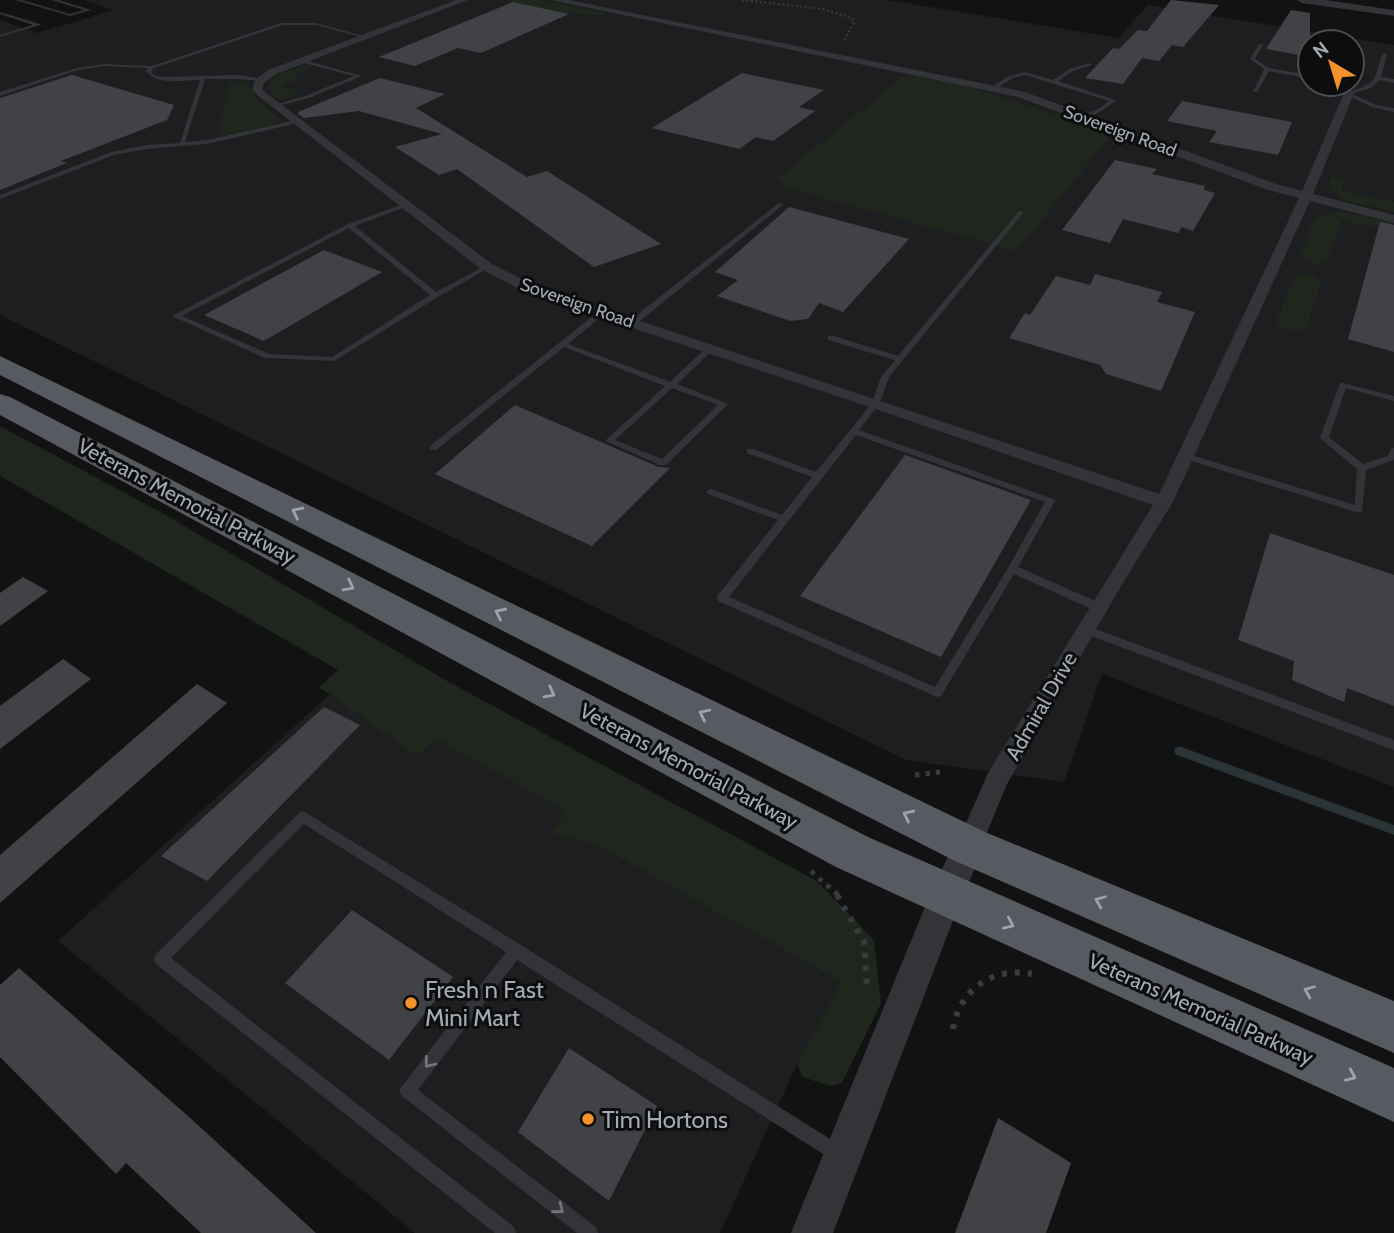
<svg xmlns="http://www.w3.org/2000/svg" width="1394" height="1233" viewBox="0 0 1394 1233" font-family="Cabin,sans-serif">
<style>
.built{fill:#1e1e20;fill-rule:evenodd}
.green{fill:#1e261e}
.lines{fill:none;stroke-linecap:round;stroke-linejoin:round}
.stream{stroke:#2a3439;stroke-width:9}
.building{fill:#404246}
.path-far2{stroke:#393b3f;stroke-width:2;stroke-dasharray:2 2.5;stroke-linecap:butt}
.path-far1{stroke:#393b3f;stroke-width:5;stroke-dasharray:4.5 6;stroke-linecap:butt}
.path{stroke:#393b3f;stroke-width:6;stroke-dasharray:5 8;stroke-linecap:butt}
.service{fill:#333438;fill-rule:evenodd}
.minor{fill:#333438;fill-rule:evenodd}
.tertiary{fill:#333438;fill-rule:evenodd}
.trunk{fill:#575a60;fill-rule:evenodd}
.oneway{stroke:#9ba3ac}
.oneway2{stroke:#71757c}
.poi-dot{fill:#f2922b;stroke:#0d0d0e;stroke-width:2.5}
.labels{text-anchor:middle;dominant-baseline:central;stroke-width:6;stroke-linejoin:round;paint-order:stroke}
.far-street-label{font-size:18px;fill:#a3abb4;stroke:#0d0d0e}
.street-label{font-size:21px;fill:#a3abb4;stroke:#0d0d0e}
.near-poi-label{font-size:24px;fill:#a3abb4;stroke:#0d0d0e;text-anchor:start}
</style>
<rect width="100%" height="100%" fill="#121213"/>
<g class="built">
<path d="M84 0H888L1118 38 1148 5 1394 45V787L1102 674 1064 782 906 760 0 315V20L37 33 114 10ZM1310 42H1352V84H1310Z"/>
<path d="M330 694 417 756 436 739 568 812 550 832 600 847 841 982 797 1064 720 1233H415L58 941Z"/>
</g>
<g class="green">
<path d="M505 0H541L607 13C596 21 523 4 505 0Z"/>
<path d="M304 65 315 67 293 76 299 79 282 87 300 90 294 93 300 95 278 100 269 88 270 82 276 76Z"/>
<path d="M905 75 961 84 1113 133 1017 251 787 188 778 177Z"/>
<path d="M237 81 246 82 258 101 281 120 271 126 203 139 218 135 231 83H220Z"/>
<path d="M1330 177 1344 179 1341 190 1394 202V212L1345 201 1328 189Z"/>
<path d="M1341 212 1394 223V232L1342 220 1327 263H1310L1301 257C1311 229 1308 214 1341 212Z"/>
<path d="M1300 275H1313L1321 281 1306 331 1286 329 1276 322 1294 278Z"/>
<path d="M0 426 166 515 447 681 817 881 874 940 881 1003 842 1083 830 1086 803 1077 797 1064 841 982 600 847 550 832 567 812 436 739 417 756 319 687 338 670 0 476Z"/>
</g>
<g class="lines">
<path class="stream" d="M1179 751 1394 830"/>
</g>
<g class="building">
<path d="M1171 0 1219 5 1183 47 1172 45 1159 61 1142 58 1123 84 1085 78 1113 48 1119 49 1138 30 1147 31Z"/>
<path d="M513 2 569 14 481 53 458 48 415 66 379 57Z"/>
<path d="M1291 10 1310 13V57L1266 49Z"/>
<path d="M742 73 824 90 799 107 815 111 773 141 756 137 739 149 652 128Z"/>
<path d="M72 75 174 105 167 120 61 161 67 163 0 190V98Z"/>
<path d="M380 78 445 94 416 108 527 177 547 171 661 244 594 267 457 169 439 175 395 147 442 134 359 111 304 118 299 115 298 112Z"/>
<path d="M1182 101 1292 122 1278 155 1209 142 1217 131 1167 121Z"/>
<path d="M1115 160 1157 169 1152 174 1205 186 1204 190 1215 193 1193 231 1182 227 1178 233 1123 219 1110 243 1062 230Z"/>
<path d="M789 207 909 239 843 312 819 303 808 319 790 321 717 296 738 280 715 272Z"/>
<path d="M1380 222 1394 225V352L1348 339Z"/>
<path d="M324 250 382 272 264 341 204 315Z"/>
<path d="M1095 274 1162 292 1157 302 1195 312 1161 391 1106 374 1100 365 1009 338 1025 313 1030 315 1056 276 1090 285Z"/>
<path d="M515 405 659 467 670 468 592 546 435 474Z"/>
<path d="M905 455 1031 500 941 657 800 596Z"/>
<path d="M1270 533 1394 575V706L1347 688 1344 702 1292 680 1294 661 1238 640Z"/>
<path d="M23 577 48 591 0 626V593Z"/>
<path d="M63 659 91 679 0 749V706Z"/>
<path d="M197 684 227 703 0 903V855Z"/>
<path d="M324 707 360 725 207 881 161 856Z"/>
<path d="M352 910 453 977 389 1060 285 983Z"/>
<path d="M19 968 188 1116 316 1233H201L126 1163 116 1174 0 1057V985Z"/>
<path d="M569 1048 657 1106 609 1201 518 1132Z"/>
<path d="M998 1118 1071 1163 1046 1233H955Z"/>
</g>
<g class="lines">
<path class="path-far2" d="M742 0 823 9 852 18 854 23 843 42"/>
<g class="path-far1">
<path d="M915 775 940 772"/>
<path d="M811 871 839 896"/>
</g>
<g class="path">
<path d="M837 895 864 942 867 988"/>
<path d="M953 1029C959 990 993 966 1032 974"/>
</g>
<g class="service">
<path d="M15 0H22L70 14 84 10 52 0H59L91 10 70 16Z"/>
<path d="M0 12 40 24V25L0 37V35L33 25 0 14Z"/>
<path d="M281 23H316L367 37 365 38 316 25H283L154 68 151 71 154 75 162 77 238 75 264 79 261 81 238 79H205L185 142 207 140 296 120 299 122 298 123 207 144 147 149 114 155 0 199V195L111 152 147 145 180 143 200 80C183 80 157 86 146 71L148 68 104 66 78 70 0 96V92L77 68 104 64 152 66Z"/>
<path d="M1259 44 1263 45 1255 59 1269 68 1310 75V79L1269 71 1257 92H1253L1264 69 1250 59Z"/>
<path d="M1383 53 1387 54 1381 77 1394 79V83L1379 80 1373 87 1352 94 1376 105 1394 108V112L1372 107 1324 84H1331L1348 92C1380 82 1372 82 1383 53Z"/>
<path d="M300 60H304L362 76 309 98 274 107V105L305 96 354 76 300 62Z"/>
<path d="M1090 63 1092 65 1073 71 1058 81 1116 100C1106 109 1092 119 1079 117L1100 108 1109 101 1025 75 1013 78 995 89 990 88 1009 76 1025 72 1053 80 1069 69Z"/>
<path d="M406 203 408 204V206L355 226 436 292 485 266 490 267 438 297 334 361 265 358 172 316 348 224ZM349 228 430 295 332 357 269 354 182 316Z"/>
<path d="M779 203 784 204 635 325H629V321Z"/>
<path d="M1019 211 1024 212 889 377 880 403 859 430 1053 499 1055 501 1018 567 1102 604 1103 607 1102 610H1094L1014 574 941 696 937 697 718 601 717 598 718 595 778 520 708 494 706 492 711 489 714 490 782 515 812 477 747 453V449H753L816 472 872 403 881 377 895 360 828 340V336H834L898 356ZM856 435 1045 502 1008 568 935 687 729 597Z"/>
<path d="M599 311 606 313 568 344 670 382 708 346H714L715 348 677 384 728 404 666 465H660L605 441 665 386 564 347 436 450H430V446ZM672 388 718 405 662 459 615 440Z"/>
<path d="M1340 383H1343L1394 396V401L1346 388 1329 437 1363 464 1388 456 1391 449 1394 448V460L1366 470 1362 512H1356L1182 458 1181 456 1182 454H1188L1355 505 1357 469 1320 438Z"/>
<path d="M1085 625 1394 740V750L1081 632 1080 629 1081 626Z"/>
<path d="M303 811 521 945 843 1147 845 1153 843 1159 837 1161 831 1159 517 960 418 1090 596 1227 598 1233H577L402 1096 399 1091 402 1086 506 952 304 824 171 958 514 1227 516 1233H495L156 964 154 959 156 954 299 813Z"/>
</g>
<path class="minor" d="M456 0H468L276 74 264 83 262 90 492 264 535 286 1159 494 1299 198 1268 190 1018 97 551 0H568L1025 92 1276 184 1302 191 1344 93 1349 90 1354 93 1313 194 1394 215V223L1310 201 1173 502 1124 581 1007 784 978 854 969 858 960 854 956 846 988 773 1153 505 870 407 525 292 482 270 252 91 255 80 268 70Z"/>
<g class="tertiary">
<path d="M1297 0H1325L1394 10V16L1302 3Z"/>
<path d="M969 831 980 836 985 846 962 897 833 1233H791L934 885 958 836Z"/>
</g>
<g class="trunk">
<path d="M0 356 985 832 1394 1001V1053L953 860 0 375Z"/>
<path d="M0 394 10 397 868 837 1394 1068V1122L836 867 0 415Z"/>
</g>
</g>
<defs><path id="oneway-chevron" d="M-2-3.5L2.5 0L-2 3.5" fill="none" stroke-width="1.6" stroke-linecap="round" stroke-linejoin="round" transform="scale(1.75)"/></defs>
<g class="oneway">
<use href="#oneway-chevron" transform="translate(297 512) rotate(-154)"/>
<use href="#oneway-chevron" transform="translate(349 586) rotate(28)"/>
<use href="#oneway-chevron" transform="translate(500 613) rotate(-154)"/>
<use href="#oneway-chevron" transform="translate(550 693) rotate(28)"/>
<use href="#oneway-chevron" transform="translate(704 714) rotate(-154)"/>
<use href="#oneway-chevron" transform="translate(908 815) rotate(-154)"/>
<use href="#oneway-chevron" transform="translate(1100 901) rotate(-157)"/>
<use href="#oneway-chevron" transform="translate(1009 924) rotate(24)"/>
<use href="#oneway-chevron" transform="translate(1309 991) rotate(-157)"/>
<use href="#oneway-chevron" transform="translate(1351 1076) rotate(24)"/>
</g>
<g class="oneway2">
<use href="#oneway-chevron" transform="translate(429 1063) rotate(128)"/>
<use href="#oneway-chevron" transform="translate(559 1209) rotate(38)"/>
</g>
<g class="poi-dot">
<circle cx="411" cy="1003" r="7"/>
<circle cx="588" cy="1119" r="7"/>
</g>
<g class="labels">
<g class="far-street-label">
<text transform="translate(1120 131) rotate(20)">Sovereign Road</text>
<text transform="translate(577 303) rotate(19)">Sovereign Road</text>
</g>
<g class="street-label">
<text transform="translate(187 501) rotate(28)">Veterans Memorial Parkway</text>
<text transform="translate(1041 706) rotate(-60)">Admiral Drive</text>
<text transform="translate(689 766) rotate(28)">Veterans Memorial Parkway</text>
<text transform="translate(1201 1009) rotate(24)">Veterans Memorial Parkway</text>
</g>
<g class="near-poi-label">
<text x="425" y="989">Fresh n Fast<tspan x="425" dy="28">Mini Mart</tspan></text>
<text x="602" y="1119">Tim Hortons</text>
</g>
</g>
<g transform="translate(1331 63) rotate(322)"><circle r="33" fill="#0d0d0e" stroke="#494c50" stroke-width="2"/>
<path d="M0-5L12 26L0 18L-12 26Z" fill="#f2922b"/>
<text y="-10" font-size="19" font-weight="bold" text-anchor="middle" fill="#a3abb4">N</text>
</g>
</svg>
